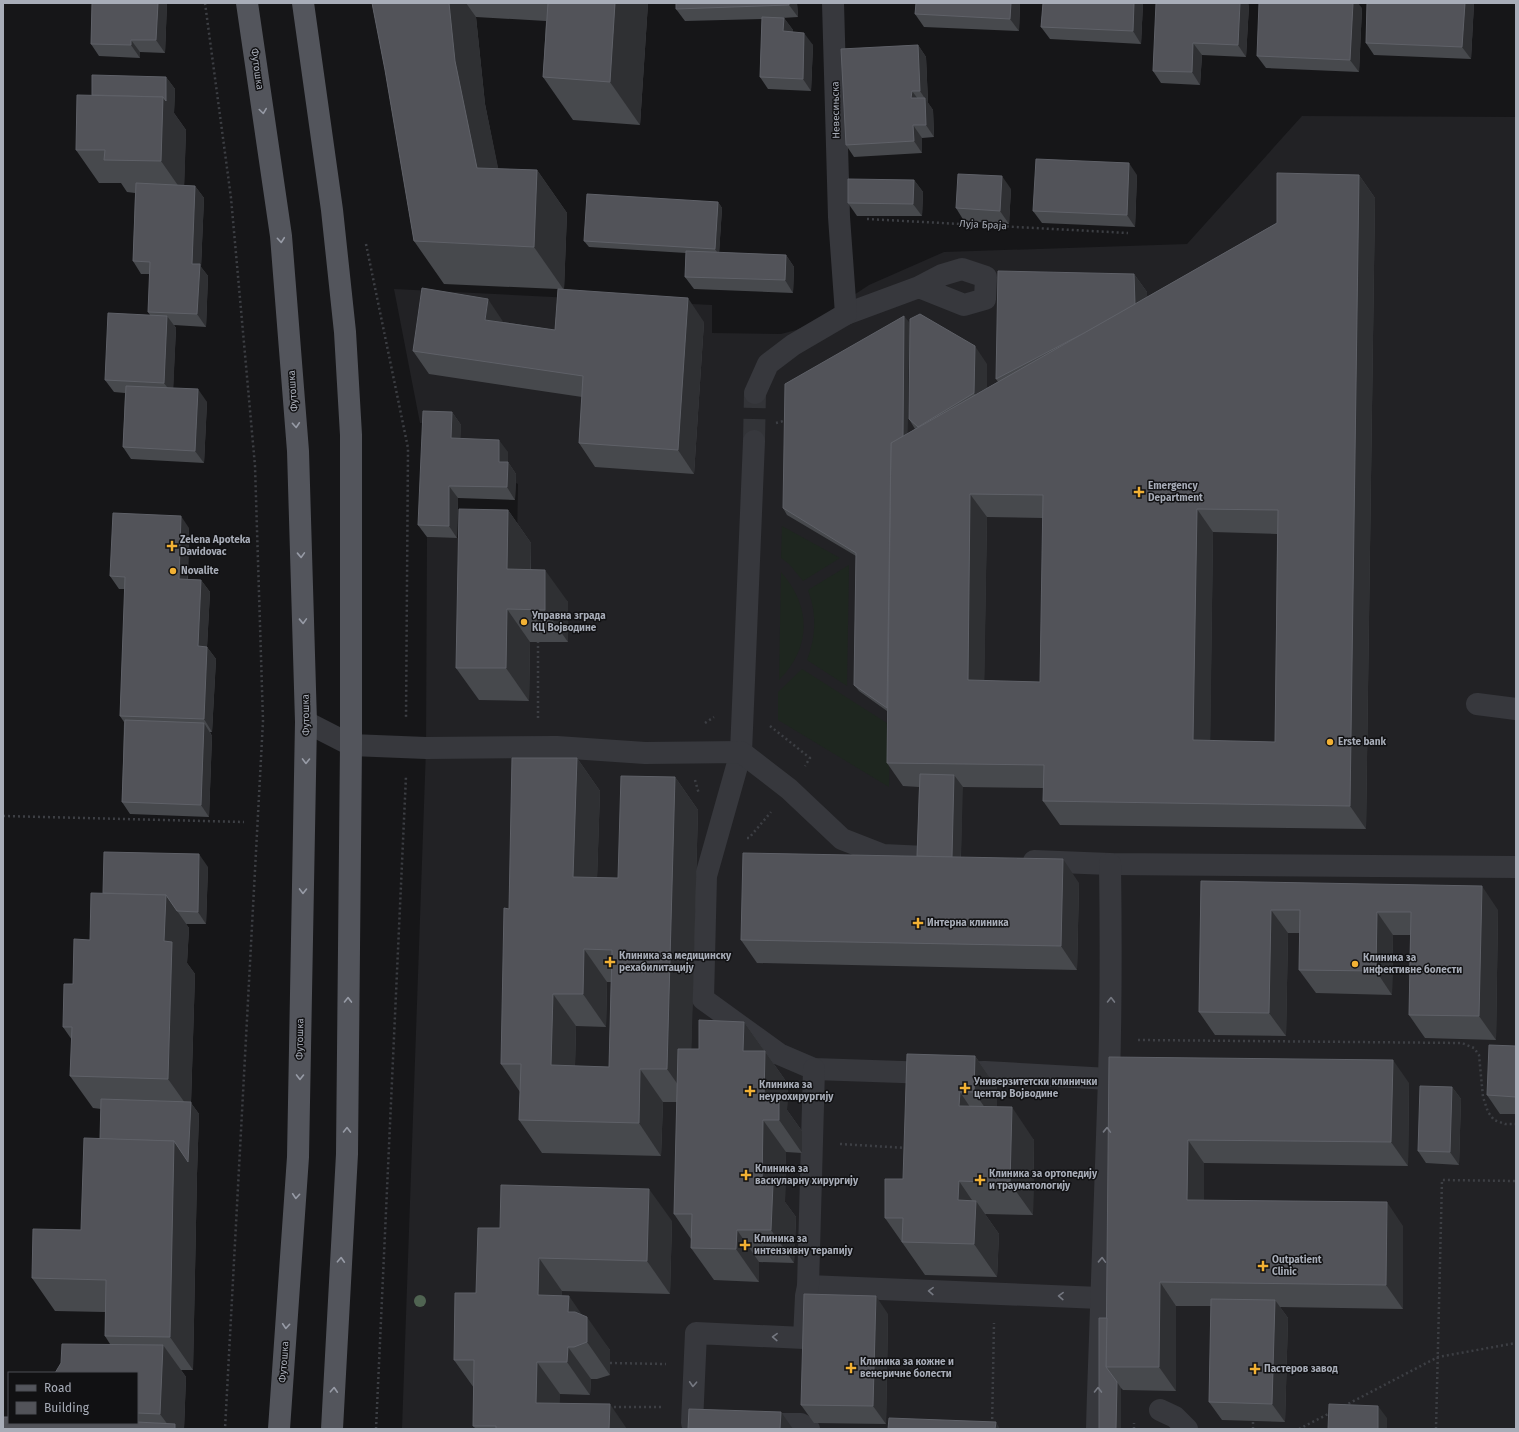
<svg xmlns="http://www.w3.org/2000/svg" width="1519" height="1432" viewBox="0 0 1519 1432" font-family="'Fira Sans',sans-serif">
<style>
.built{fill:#222225}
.grass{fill:#1e261f}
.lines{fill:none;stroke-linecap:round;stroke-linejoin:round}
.minor-tunnel{stroke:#333438;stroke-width:22;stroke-dasharray:22 11;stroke-linecap:butt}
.path{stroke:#3d3f44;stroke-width:2.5;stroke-dasharray:2 3;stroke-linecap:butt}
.minor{stroke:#37383d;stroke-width:22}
.major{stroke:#53555c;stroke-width:22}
.tree{fill:#506452}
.wall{fill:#47494d;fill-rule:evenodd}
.shaded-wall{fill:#2f3033}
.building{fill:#525359;stroke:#5f6168;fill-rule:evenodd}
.oneway{stroke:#979ba6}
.oneway2{stroke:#757881}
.poi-dot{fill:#f2b134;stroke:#111113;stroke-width:1.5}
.labels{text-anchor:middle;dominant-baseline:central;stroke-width:3;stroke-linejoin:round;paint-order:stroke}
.street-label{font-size:10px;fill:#a8adb8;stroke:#111113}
.poi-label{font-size:10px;font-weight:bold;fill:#a8adb8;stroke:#111113;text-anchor:start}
</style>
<rect width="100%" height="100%" fill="#161618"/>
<path class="built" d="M1302 116 1516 117V1429H402L426 748 427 537 517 540 518 484 516 483V474L460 451V425L420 423 394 289 712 305V333L781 334 796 330 810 324 869 285 944 252 1187 244Z"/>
<g class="grass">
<path d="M782 526 840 558 803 581 789 564 781 558Z"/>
<path d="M849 565 847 686 807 660C816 637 817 614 808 590Z"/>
<path d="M781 572C811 606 812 647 779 680Z"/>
<path d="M802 669 890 725 889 787 778 720V692Z"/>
</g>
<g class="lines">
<path class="minor-tunnel" d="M754 441 755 393"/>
<g class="path">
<path d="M205 3 231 198 255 466 263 721 225 1429"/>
<path d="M867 219 1128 233"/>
<path d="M366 244 408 448 406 719"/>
<path d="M776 423 787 420"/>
<path d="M538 718V642"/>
<path d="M705 723 714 717"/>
<path d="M770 726 810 758 805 766"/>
<path d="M695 780 699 794"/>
<path d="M3 816 244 822"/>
<path d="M747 838H749L771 812"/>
<path d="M1138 1040 1462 1043 1474 1048 1479 1055 1483 1097 1488 1112 1494 1120 1505 1124H1516"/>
<path d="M840 1144 907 1148"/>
<path d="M610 1363 666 1364"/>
<path d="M1344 1406 1438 1357 1516 1343"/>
<path d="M609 1407H664"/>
<path d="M376 1429 406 776"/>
<path d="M992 1429 994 1323"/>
<path d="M1134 1429V1423"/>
<path d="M1253 1429V1421"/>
<path d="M1299 1429 1330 1413"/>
<path d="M1436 1429 1442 1180 1516 1181"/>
</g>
<g class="minor">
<path d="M846 314 919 287 964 305 985 299 986 277 962 269 942 275 919 287"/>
<path d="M755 393 768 364 793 345 846 314 839 217 833 3"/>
<path d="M754 441 741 752 706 876 703 999 779 1054 814 1069 931 1073 985 1072 1109 1079"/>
<path d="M1477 704 1516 709"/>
<path d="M306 722 351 745 426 748 557 747 645 753 741 752 789 789 842 839 883 855 926 857"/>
<path d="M1034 861 1110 864 1516 867"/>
<path d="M808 1286 1100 1298"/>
<path d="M1160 1410 1175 1417 1187 1429"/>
<path d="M709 1424 692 1423 696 1333 804 1338 806 1296 808 1286 814 1069"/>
<path d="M759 1424H801L809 1429"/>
<path d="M1097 1429C1100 1312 1106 1195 1109 1079 1111 1007 1111 935 1110 864"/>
</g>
<g class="major">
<path d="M247 3 281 236 298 451 306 722 298 1157 279 1429"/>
<path d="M303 3 332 210 345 332 351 435V745L347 1154 332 1429"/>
</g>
</g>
<circle class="tree" cx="420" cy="1301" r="6"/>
<g class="wall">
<path d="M92 3H167L165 53 140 52V58L99 56 91 44Z"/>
<path d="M372 3H648L640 125 573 120 543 77 546 21 476 17 485 104 498 169 537 170 567 213 564 289 704 322 694 474 595 467 579 443 582 397 429 374 413 351 504 322 555 330 558 289 444 284 414 241 385 70Z"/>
<path d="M676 3H797L798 17 782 18H784L793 30V32L813 45 811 91 768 89 760 77 762 19 685 21 676 9Z"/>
<path d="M916 3H1020L1019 31 924 27 915 14Z"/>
<path d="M1043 3H1143L1141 44 1050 39 1041 27Z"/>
<path d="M1367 3H1474L1471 59 1374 55 1366 43Z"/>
<path d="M1249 5 1246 57 1202 55 1200 85 1161 83 1153 71Z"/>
<path d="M1362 8 1359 72 1266 68 1257 56Z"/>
<path d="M918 45 926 57 928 103 933 110 934 137 922 138V153L854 157 846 145Z"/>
<path d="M166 77 175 89 174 113 186 130 184 185 195 186 204 198 201 267 208 276 206 327 174 325 176 328 173 388 207 402 204 463 131 459 123 447 125 393 114 392 105 380 150 315 148 312 150 274H141L133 261 135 193 127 192 121 183H99L76 150 92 95Z"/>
<path d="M1137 175 1135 227 1042 223 1033 211Z"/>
<path d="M1359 175 1375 198 1366 829 1060 825 1043 801 1044 788 962 787 961 857 1079 883 1077 970 757 963 741 940 917 856 919 787 903 786 887 763V711L859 691 854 685 856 556 787 515 783 508 909 322 907 434 915 429 909 419 987 364V388L998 382 996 379 1134 274 1147 292V297L1277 223ZM987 517 1043 518 1040 682 984 681ZM1213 532 1277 534 1275 742 1210 741Z"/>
<path d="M914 180 923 192 922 216H857L848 203Z"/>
<path d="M1011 189 1009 224 964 221 956 208Z"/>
<path d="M718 202 722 208 719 253 786 255 794 267 793 293 694 289 685 277 686 253 589 247 584 241Z"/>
<path d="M452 412 461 425 460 439 508 452V462L516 474 515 500 458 498 457 538 427 537 418 525Z"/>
<path d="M508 510 531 543V569L568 602V642H530L529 701 479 700 456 668Z"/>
<path d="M189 528 188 579 201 580 210 592 207 647 216 659 212 732H210L212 736 209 817 130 814 122 802 124 722 120 716 125 589H119L110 576Z"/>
<path d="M577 758 600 791 597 878H618L675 777 698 810 691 1049H699L744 1022 788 1084 787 1110 802 1131V1153L786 1152 785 1202 796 1217 794 1263 759 1262V1282L714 1280 691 1248V1239L674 1214 677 1102H663L661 1156 542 1153 519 1120 520 1092 501 1064 509 909ZM607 982H611L609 1067 575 1066 576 1026 606 1027Z"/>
<path d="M208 867 206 924H186L189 928 187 963 195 974 191 1103 199 1114 197 1174 193 1370H181L186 1377 184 1429H3L137 1423V1373L110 1344 105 1336V1312L55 1311 32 1278 81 1230 100 1139 101 1109 93 1108 70 1076 72 1040 63 1027 73 984 90 940 103 893Z"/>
<path d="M1201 881 1498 910 1496 1040 1425 1038 1409 1015 1410 935H1393L1392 995 1316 993 1299 970 1300 933H1288L1286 1036 1215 1035 1199 1012Z"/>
<path d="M1516 1046V1114H1500L1487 1095Z"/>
<path d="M975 1056 997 1088V1107L1034 1140 1033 1215 985 1214 999 1234 997 1277 925 1275 885 1218Z"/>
<path d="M1109 1057 1409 1083 1408 1166 1204 1163V1200L1403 1226V1309L1280 1307 1288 1318 1285 1422 1222 1420 1209 1402 1211 1306H1176V1391L1123 1390 1121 1388V1429H1099L1107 1318Z"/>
<path d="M1452 1087 1461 1099 1459 1165 1426 1163 1418 1151Z"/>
<path d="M672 1221 670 1294 562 1291V1296L582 1315 610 1350V1375L597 1379H591L590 1395 560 1394 559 1403 627 1429H476L473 1426 474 1388 454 1360 476 1293 500 1228Z"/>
<path d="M888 1314 886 1424 814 1423 801 1405Z"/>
</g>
<g class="shaded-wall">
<path d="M158 3H167L165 53 156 40Z"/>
<path d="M449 3H466L476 17 485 104 507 211 477 168 455 61Z"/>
<path d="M615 3H648L640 125 610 82Z"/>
<path d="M789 3H797L798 17 789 5Z"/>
<path d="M1011 3H1020L1019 31 1010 19Z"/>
<path d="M1134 3H1143L1141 44 1133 31Z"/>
<path d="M1240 3H1248L1249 5 1246 57 1238 45Z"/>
<path d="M1353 3H1358L1362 8 1359 72 1350 60Z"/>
<path d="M1465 3H1474L1471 59 1462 47Z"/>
<path d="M784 18 793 30 792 44 783 31Z"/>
<path d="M804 33 813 45 811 91 803 79Z"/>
<path d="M131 40 140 52V58L131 45Z"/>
<path d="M1193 43 1202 55 1200 85 1192 72Z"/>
<path d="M918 45 926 57 928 103 920 91Z"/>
<path d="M166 77 175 89 174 113 186 130 184 194 161 161 163 97Z"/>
<path d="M912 91 921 103 911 98Z"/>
<path d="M925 98 933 110 934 137 926 125Z"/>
<path d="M913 125 922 138V153L914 141Z"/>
<path d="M1129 163 1137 175 1135 227 1127 215Z"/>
<path d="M537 170 567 213 564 290 534 247Z"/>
<path d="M1359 175 1375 198 1366 829 1350 806Z"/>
<path d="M1002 176 1011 189 1009 224 1000 211Z"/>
<path d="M914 180 923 192 922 216 913 204Z"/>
<path d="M195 186 204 198 201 267 208 276 206 327 197 314 192 264Z"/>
<path d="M718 202 722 208 719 255 715 249Z"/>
<path d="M786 255 794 267 793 293 785 280Z"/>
<path d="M1134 274 1147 292 1148 324 1135 306Z"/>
<path d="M688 298 704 322 694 474 678 450Z"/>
<path d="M488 299 504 323 485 320Z"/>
<path d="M167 316 176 328 173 395 164 383Z"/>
<path d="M904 316 909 322 904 723 899 717Z"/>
<path d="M975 346 987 364V411L974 393Z"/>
<path d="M198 389 207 402 204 463 195 451Z"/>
<path d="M452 412 461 425 460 451 451 438Z"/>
<path d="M499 440 508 452V463V462L516 474 515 500 507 487 499 462Z"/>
<path d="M449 486 458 498 457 538 449 526Z"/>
<path d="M970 494 987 517 984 704 968 680Z"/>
<path d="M1197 509 1213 532 1210 764 1193 740Z"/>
<path d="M508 510 531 543 530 602 507 569Z"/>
<path d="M181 516 189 528 187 591 179 579Z"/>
<path d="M545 570 568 602V642L545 610Z"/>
<path d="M201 580 210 592 207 647 216 659 212 732 204 719 198 646Z"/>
<path d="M507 609 530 642 529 701 506 668Z"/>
<path d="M204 723 212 736 209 817 201 805Z"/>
<path d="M577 758 600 791 596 910 573 877Z"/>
<path d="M954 775 963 787 960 881 951 868Z"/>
<path d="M675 777 698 810 690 1102 667 1069Z"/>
<path d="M199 854 208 867 206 924 198 912Z"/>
<path d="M1063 859 1079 883 1077 970 1061 946Z"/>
<path d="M1482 886 1498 910 1496 1040 1479 1016Z"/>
<path d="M166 895 189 928 187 963 195 974 191 1103 199 1114 197 1174 193 1370 170 1337 174 1141 190 1110 168 1079 164 941Z"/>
<path d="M1271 910 1288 933 1286 1036 1269 1013Z"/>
<path d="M1377 912 1393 935 1392 995 1376 971Z"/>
<path d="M584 949 607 982 606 1027 583 994Z"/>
<path d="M553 994 576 1026 574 1098 551 1065Z"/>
<path d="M744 1022 788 1084 787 1110 802 1131V1153L764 1098 743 1051Z"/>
<path d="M975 1056 997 1088V1125L974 1092Z"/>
<path d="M1393 1060 1409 1083 1408 1166 1391 1142Z"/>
<path d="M640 1069 663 1102 661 1156 639 1123Z"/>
<path d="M1452 1087 1461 1099 1459 1165 1450 1152Z"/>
<path d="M960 1092 982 1125 959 1106Z"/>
<path d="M1012 1107 1034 1140 1033 1215 1010 1183Z"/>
<path d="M763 1120 786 1152 785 1202 796 1217 794 1263 771 1230 762 1184Z"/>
<path d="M1188 1140 1204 1163V1223L1187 1200Z"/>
<path d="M959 1181 976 1206V1201L999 1234 997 1277 974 1244 958 1200Z"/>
<path d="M649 1189 672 1221 670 1294 647 1261Z"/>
<path d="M1387 1202 1403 1226V1309L1386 1285Z"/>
<path d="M737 1230 759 1262V1282L736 1249Z"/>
<path d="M539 1258 562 1291 561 1328 538 1295Z"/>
<path d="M1160 1282 1176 1306V1391L1159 1367Z"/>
<path d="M569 1296 587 1322V1317L610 1350V1375L587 1342 568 1312Z"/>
<path d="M876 1296 888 1314 886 1424 873 1406Z"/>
<path d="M1275 1300 1288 1318 1285 1422 1272 1404Z"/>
<path d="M163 1345 186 1377 184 1429H171L160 1414Z"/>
<path d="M568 1347 591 1379 590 1395 567 1362Z"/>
<path d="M537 1362 560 1394 559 1429 536 1403Z"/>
<path d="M1117 1382 1121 1388V1429H1116Z"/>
<path d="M610 1404 627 1429H609Z"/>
<path d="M1378 1406 1387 1418V1429H1378Z"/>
<path d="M781 1412 793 1429H780Z"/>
<path d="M996 1422 1000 1429H995Z"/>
</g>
<g class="building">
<path d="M92 3H158L156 40H131V45L91 44Z"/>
<path d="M372 3H449L455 61 477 168 537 170 534 247 414 241 385 70Z"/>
<path d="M548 3H615L610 82 543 77Z"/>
<path d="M676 3H789V5L676 9Z"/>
<path d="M916 3H1011L1010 19 915 14Z"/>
<path d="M1043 3H1134L1133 31 1041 27Z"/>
<path d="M1156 3H1240L1238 45 1193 43 1192 72 1153 71Z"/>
<path d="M1259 3H1353L1350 60 1257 56Z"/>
<path d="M1367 3H1465L1462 47 1366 43Z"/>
<path d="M762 17 784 18 783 31 804 33 803 79 760 77Z"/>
<path d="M918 45 920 91H912L911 98H925L926 125H913L914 141 846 145 841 49Z"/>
<path d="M92 75 166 77V101L163 97 92 95Z"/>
<path d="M77 95 163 97 161 161 104 160 105 150H76Z"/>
<path d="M1036 159 1129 163 1127 215 1033 211Z"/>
<path d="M1277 173 1359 175 1350 806 1043 801 1044 765 887 763 891 443 1277 223ZM970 494 1043 495 1040 682 968 680ZM1197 509 1278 510 1275 742 1193 740Z"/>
<path d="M958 174 1002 176 1000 211 956 208Z"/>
<path d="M848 179 914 180 913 204 848 203Z"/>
<path d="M136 183 195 186 192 264H200L197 314 148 312 150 262 133 261Z"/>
<path d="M587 194 718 202 715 249 584 241Z"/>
<path d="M686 251 786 255 785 280 685 277Z"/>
<path d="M998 271 1134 274 1135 304 1084 333 996 379Z"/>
<path d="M422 288 488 299 485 320 555 330 558 289 688 298 678 450 579 443 583 376 413 351Z"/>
<path d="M108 313 167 316 164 383 105 380Z"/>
<path d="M920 314 975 346 974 393 918 427 909 419 910 319Z"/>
<path d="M904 316 903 436 891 443 887 708 854 685 856 553 783 508 785 384Z"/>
<path d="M126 386 198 389 195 451 123 447Z"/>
<path d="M423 411 452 412 451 438 499 440V462H508L507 487 449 486V526L418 525Z"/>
<path d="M459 509 508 510 507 569 545 570V610L507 609 506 668H456Z"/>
<path d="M113 513 181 516 179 579 201 580 198 646 207 647 204 719 120 716 125 577 110 576Z"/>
<path d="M125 720 204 723 201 805 122 802Z"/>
<path d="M512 758H577L573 877 618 878 621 776 675 777 667 1069H640L639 1123 519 1120 521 1064H501L504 908 509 909ZM584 949 612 950 609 1067 551 1065 553 994H583Z"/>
<path d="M920 774 954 775 952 857 917 856Z"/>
<path d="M104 852 199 854 198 912 177 911 166 895 103 893Z"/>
<path d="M743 853 1063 859 1061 946 741 940Z"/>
<path d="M1201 881 1482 886 1479 1016 1409 1015 1411 912H1377L1376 971 1299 970 1300 910H1271L1269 1013 1199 1012Z"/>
<path d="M91 893 166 895 164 941 172 942 168 1079 70 1076 72 1027H63L64 984H73L74 939 90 940Z"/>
<path d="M699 1020 744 1022 743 1051H765L764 1098 779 1099V1120H763L762 1184H773L771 1230H737L736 1249 691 1248 692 1214H674L678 1049H699Z"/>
<path d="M1489 1045 1516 1046V1097L1487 1095Z"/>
<path d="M907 1054 975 1056 974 1092H960L959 1106 1012 1107 1010 1183 959 1181 958 1200 976 1201 974 1244 902 1242 903 1218H885V1179H903Z"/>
<path d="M1109 1057 1393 1060 1391 1142 1188 1140 1187 1200 1387 1202 1386 1285 1160 1282 1159 1367H1106Z"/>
<path d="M1420 1086 1452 1087 1450 1152 1418 1151Z"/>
<path d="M101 1099 191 1102 188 1162 174 1141 100 1139Z"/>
<path d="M84 1138 174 1141 170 1337 105 1336 106 1280 32 1278 33 1229 81 1230Z"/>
<path d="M501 1185 649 1189 647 1261 539 1258 538 1295 569 1296 568 1312H575L587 1317V1342L574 1347H568L567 1362H537L536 1403 610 1404 609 1429H496V1426H473L474 1360H454L455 1293H476L478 1228H500Z"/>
<path d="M804 1294 876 1296 873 1406 801 1405Z"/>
<path d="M1211 1299 1275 1300 1272 1404 1209 1402Z"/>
<path d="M1099 1318H1107L1106 1367 1117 1382 1116 1429H1099Z"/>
<path d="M62 1344 163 1345 160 1414 137 1413V1373H55L61 1363Z"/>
<path d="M1329 1404 1378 1406V1429H1328Z"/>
<path d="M689 1409 781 1412 780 1429H787H688Z"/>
<path d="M3 1417H9V1423H137V1422L175 1424V1429H3Z"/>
<path d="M889 1418 996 1422 995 1429H888Z"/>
</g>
<defs><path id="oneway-chevron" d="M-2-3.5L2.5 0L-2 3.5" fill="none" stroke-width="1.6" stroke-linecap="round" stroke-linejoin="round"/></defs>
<g class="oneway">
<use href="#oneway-chevron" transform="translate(263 111) rotate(82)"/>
<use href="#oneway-chevron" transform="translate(281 240) rotate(85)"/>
<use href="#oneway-chevron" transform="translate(296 425) rotate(86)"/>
<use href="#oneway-chevron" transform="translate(301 555) rotate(88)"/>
<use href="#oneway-chevron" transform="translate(303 621) rotate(88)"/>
<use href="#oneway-chevron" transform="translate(306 761) rotate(91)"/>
<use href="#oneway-chevron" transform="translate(303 891) rotate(91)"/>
<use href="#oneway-chevron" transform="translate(348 1000) rotate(-89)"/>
<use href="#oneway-chevron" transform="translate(300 1077) rotate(91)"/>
<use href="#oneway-chevron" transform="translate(347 1130) rotate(-89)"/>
<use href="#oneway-chevron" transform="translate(296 1196) rotate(94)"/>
<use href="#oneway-chevron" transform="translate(341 1260) rotate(-87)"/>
<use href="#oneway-chevron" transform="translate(286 1326) rotate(94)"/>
<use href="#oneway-chevron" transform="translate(334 1390) rotate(-87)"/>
</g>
<g class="oneway2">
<use href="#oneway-chevron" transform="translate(1111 1000) rotate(-89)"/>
<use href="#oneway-chevron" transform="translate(1107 1130) rotate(-88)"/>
<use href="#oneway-chevron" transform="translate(1102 1260) rotate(-88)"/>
<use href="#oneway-chevron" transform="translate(931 1291) rotate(-178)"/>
<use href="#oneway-chevron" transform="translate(1061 1296) rotate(-178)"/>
<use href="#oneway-chevron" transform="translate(775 1337) rotate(-178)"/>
<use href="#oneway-chevron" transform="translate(693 1384) rotate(93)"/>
<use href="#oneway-chevron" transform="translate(1098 1390) rotate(-89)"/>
</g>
<g class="poi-dot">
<path d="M1137 486h4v4h4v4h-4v4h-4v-4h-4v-4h4z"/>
<path d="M170 540h4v4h4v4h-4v4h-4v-4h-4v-4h4z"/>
<circle cx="173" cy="571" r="4"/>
<circle cx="524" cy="622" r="4"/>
<circle cx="1330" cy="742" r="4"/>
<path d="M916 917h4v4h4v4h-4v4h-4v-4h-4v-4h4z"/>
<path d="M608 956h4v4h4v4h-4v4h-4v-4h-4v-4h4z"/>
<circle cx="1355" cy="964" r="4"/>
<path d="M963 1082h4v4h4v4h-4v4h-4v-4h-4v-4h4z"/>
<path d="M748 1085h4v4h4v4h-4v4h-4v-4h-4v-4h4z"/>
<path d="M744 1169h4v4h4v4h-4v4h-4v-4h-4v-4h4z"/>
<path d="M978 1174h4v4h4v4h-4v4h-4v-4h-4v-4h4z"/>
<path d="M743 1239h4v4h4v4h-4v4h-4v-4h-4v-4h4z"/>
<path d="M1261 1260h4v4h4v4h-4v4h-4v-4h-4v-4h4z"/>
<path d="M849 1362h4v4h4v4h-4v4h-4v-4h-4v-4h4z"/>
<path d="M1253 1363h4v4h4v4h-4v4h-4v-4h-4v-4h4z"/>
</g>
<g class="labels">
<g class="street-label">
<text transform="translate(257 69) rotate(82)">Футошка</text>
<text transform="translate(836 110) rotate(-91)">Невесињска</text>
<text transform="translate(983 225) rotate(3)">Луја Браја</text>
<text transform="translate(293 391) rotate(-94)">Футошка</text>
<text transform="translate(306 715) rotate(-91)">Футошка</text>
<text transform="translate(300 1039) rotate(-89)">Футошка</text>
<text transform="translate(284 1362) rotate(-86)">Футошка</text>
</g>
<g class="poi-label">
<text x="1148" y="486">Emergency<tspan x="1148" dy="12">Department</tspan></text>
<text x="180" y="540">Zelena Apoteka<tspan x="180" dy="12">Davidovac</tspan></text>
<text x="181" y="571">Novalite</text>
<text x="532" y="616">Управна зграда<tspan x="532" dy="12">КЦ Војводине</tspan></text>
<text x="1338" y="742">Erste bank</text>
<text x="927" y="923">Интерна клиника</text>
<text x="619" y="956">Клиника за медицинску<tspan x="619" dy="12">рехабилитацију</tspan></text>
<text x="1363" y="958">Клиника за<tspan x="1363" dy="12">инфективне болести</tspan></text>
<text x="974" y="1082">Универзитетски клинички<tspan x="974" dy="12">центар Војводине</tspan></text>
<text x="759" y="1085">Клиника за<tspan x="759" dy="12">неурохирургију</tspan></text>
<text x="755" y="1169">Клиника за<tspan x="755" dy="12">васкуларну хирургију</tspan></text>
<text x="989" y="1174">Клиника за ортопедију<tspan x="989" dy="12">и трауматологију</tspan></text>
<text x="754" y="1239">Клиника за<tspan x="754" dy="12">интензивну терапију</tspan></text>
<text x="1272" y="1260">Outpatient<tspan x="1272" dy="12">Clinic</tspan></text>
<text x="860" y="1362">Клиника за кожне и<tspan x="860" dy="12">венеричне болести</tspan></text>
<text x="1264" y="1369">Пастеров завод</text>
</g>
</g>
<rect width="1519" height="1432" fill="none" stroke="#a8adb8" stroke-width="8"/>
<rect x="8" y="1372" width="130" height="52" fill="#111113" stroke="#4d4f55"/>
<rect x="16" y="1385" width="20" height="6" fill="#53555c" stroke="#4d4f55"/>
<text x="44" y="1392" font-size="12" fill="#a8adb8">Road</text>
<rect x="16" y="1402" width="20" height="12" fill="#525359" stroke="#4d4f55"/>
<text x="44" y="1412" font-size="12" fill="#a8adb8">Building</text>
</svg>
